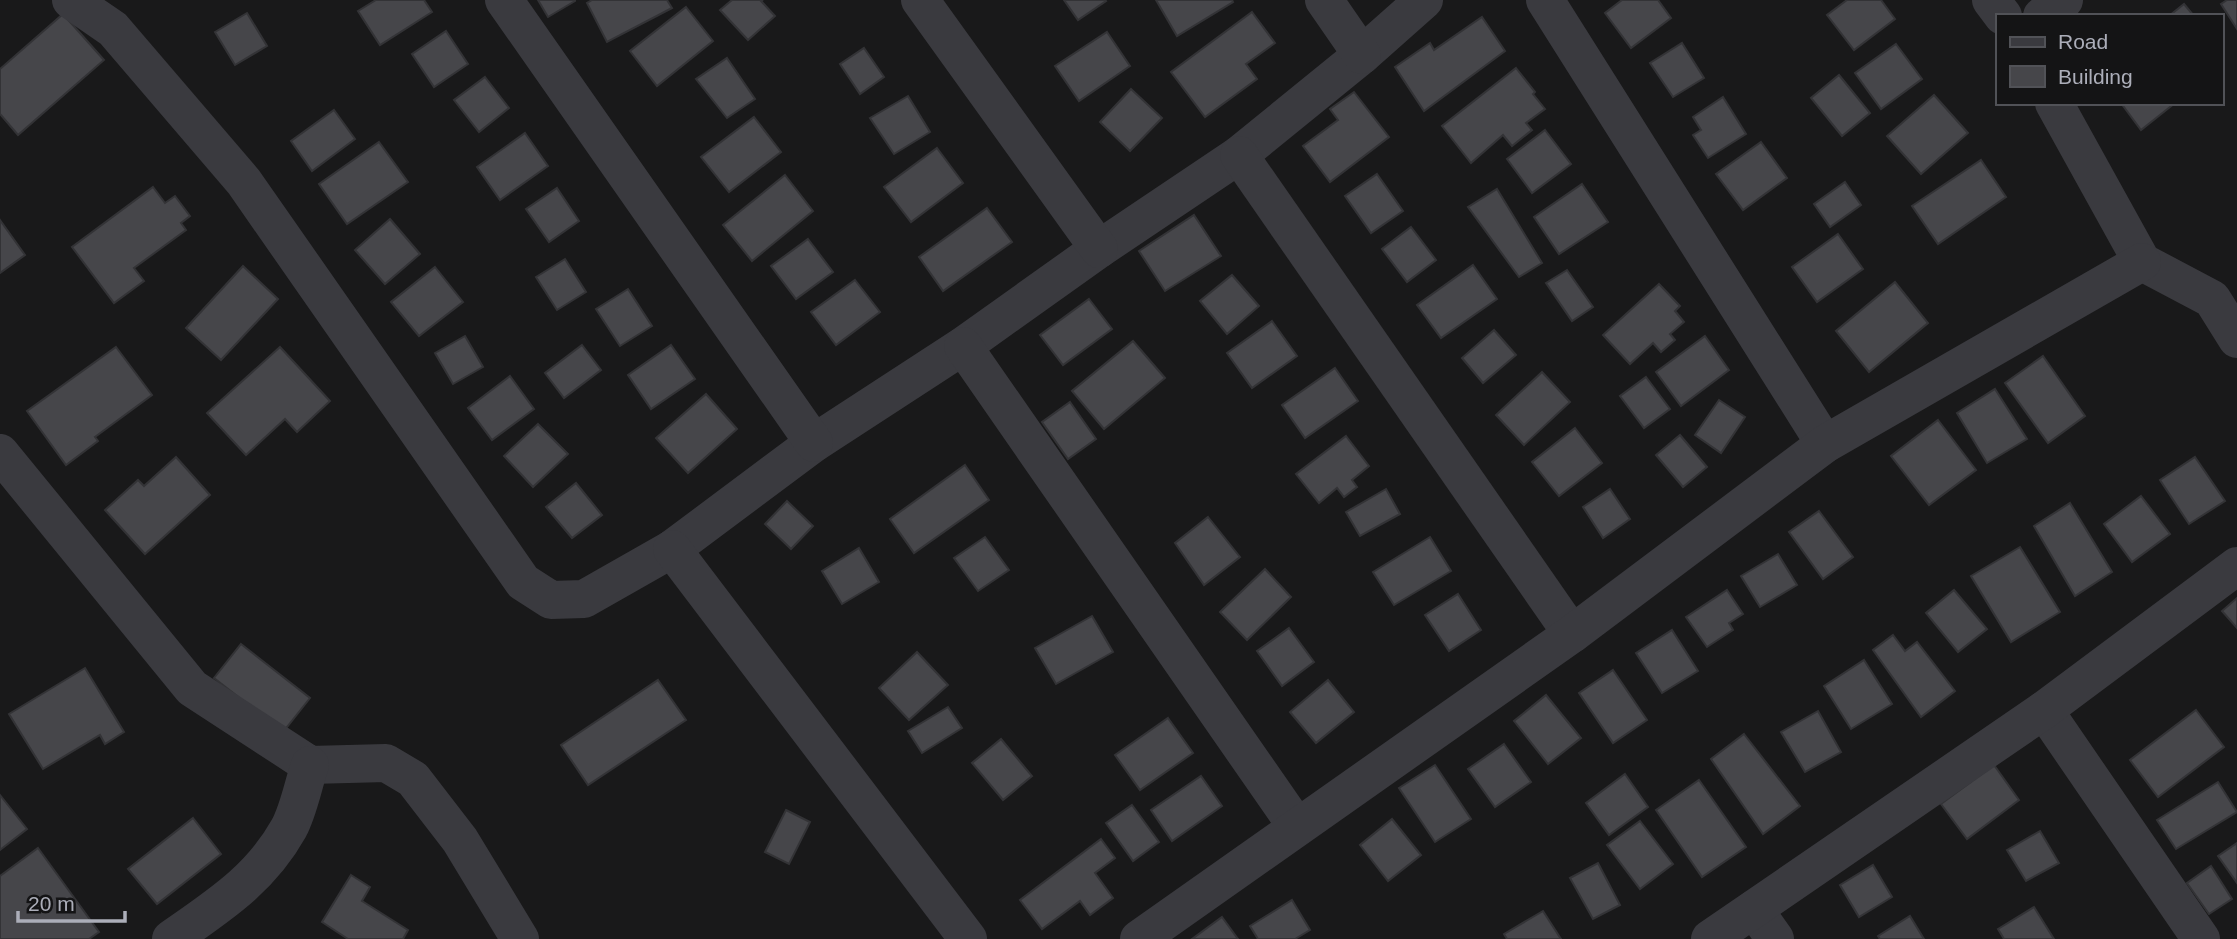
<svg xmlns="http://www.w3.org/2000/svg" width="2237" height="939" viewBox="0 0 2237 939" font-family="Arial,sans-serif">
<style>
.building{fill:#46464a;stroke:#333336;stroke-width:2}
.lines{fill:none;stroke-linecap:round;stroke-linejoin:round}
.minor{stroke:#3a3a3f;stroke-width:38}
</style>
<rect width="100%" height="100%" fill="#19191a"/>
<g class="building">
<path d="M376 0H424L432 12 380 45 358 11Z"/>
<path d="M538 0H575V1L548 17Z"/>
<path d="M592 0H667L672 8 607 42 587 3Z"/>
<path d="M732 0H763L761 1 775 16 748 40 720 10Z"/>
<path d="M1064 0H1105L1106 1 1078 20Z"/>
<path d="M1156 0H1232L1233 2 1177 36Z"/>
<path d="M1622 0H1658L1671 18 1631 48 1605 13Z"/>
<path d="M1847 0H1881L1895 19 1854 50 1827 15Z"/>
<path d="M2227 0H2237V29L2221 4Z"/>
<path d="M2184 4 2194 16H2169Z"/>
<path d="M686 7 713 41 657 86 630 51Z"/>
<path d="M1252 12 1275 43 1246 64 1257 79 1205 117 1171 72Z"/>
<path d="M247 13 267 46 235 65 215 32Z"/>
<path d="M63 14 104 60 18 135 0 114V69Z"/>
<path d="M1482 17 1505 51 1424 111 1395 67 1430 43 1434 50Z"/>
<path d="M446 31 468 64 434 87 412 54Z"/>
<path d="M1107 32 1130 66 1079 101 1055 66Z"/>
<path d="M1682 43 1704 78 1673 97 1650 63Z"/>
<path d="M1896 44 1922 79 1881 109 1855 73Z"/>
<path d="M864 48 884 77 860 94 840 64Z"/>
<path d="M727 58 755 99 727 118 696 79Z"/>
<path d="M1516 68 1535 92 1533 94 1545 109 1526 123 1532 130 1512 146 1503 135 1471 163 1442 126Z"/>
<path d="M1839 75 1870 113 1842 136 1811 98Z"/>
<path d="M485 77 509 108 479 132 454 100Z"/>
<path d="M1131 89 1162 118 1130 151 1100 122Z"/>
<path d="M1354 92 1389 137 1330 182 1303 146 1338 120 1330 109Z"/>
<path d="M1934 95 1968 133 1921 174 1887 136Z"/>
<path d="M908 96 930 132 894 154 870 118Z"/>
<path d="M1723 97 1746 134 1708 158 1693 135 1701 130 1693 117Z"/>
<path d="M2121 103H2175L2141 130Z"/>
<path d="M334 110 355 139 312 171 291 141Z"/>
<path d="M754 117 781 152 729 192 701 157Z"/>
<path d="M1545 130 1571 164 1532 193 1507 159Z"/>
<path d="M525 133 548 166 500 200 477 167Z"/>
<path d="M379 142 408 182 347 224 319 184Z"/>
<path d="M1761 142 1787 178 1743 210 1716 174Z"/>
<path d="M937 148 963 183 911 222 884 187Z"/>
<path d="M1981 160 2006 197 1938 244 1912 206Z"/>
<path d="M1377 174 1403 211 1371 233 1345 196Z"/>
<path d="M785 175 813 211 752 261 723 225Z"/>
<path d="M1845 182 1861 205 1830 227 1814 204Z"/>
<path d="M1582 184 1608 222 1559 254 1534 217Z"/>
<path d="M153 187 165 203 175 196 190 216 181 223 186 230 134 268 144 281 114 303 72 247Z"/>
<path d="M557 188 579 221 549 242 526 209Z"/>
<path d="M1497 189 1542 263 1519 277 1468 207Z"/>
<path d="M987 208 1012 242 943 291 919 257Z"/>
<path d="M1194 215 1221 256 1165 291 1139 251Z"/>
<path d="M390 219 420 254 385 284 355 250Z"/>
<path d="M0 220 25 255 0 273Z"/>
<path d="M1411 227 1436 260 1407 282 1382 249Z"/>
<path d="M1838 234 1863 269 1817 302 1792 267Z"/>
<path d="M808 239 833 272 796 299 771 266Z"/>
<path d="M565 259 586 292 557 310 536 277Z"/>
<path d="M1473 265 1497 299 1441 338 1417 305Z"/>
<path d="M243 266 278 299 221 360 186 328Z"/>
<path d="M435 267 463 302 419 336 391 302Z"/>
<path d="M1567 270 1593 307 1572 321 1546 283Z"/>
<path d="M1232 275 1259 306 1227 334 1200 301Z"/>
<path d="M855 280 880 312 836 345 811 312Z"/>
<path d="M1895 282 1928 323 1869 372 1836 331Z"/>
<path d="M1659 284 1680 306 1675 311 1684 322 1670 334 1675 340 1661 352 1653 343 1630 364 1603 335Z"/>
<path d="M628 289 652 326 620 346 596 309Z"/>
<path d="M1089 299 1112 329 1063 365 1040 335Z"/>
<path d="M1272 321 1297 356 1252 388 1227 353Z"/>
<path d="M1494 330 1516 355 1483 383 1462 358Z"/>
<path d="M465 336 483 367 453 384 435 353Z"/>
<path d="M1705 336 1729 370 1681 406 1656 372Z"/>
<path d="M1133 341 1165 378 1104 429 1072 391Z"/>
<path d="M582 345 601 370 564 398 545 373Z"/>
<path d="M671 345 695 379 651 409 628 375Z"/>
<path d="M116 347 152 395 95 437 98 441 66 465 27 411Z"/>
<path d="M280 347 330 401 297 432 285 419 246 455 207 413Z"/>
<path d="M2043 356 2085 416 2048 443 2005 383Z"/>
<path d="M1335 368 1358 401 1305 438 1282 405Z"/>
<path d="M1542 372 1570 402 1524 445 1496 415Z"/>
<path d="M510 376 534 409 492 440 468 408Z"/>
<path d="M1646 377 1670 409 1644 428 1620 396Z"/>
<path d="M1995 389 2027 439 1987 463 1957 413Z"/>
<path d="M706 394 737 429 688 473 656 438Z"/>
<path d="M1719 400 1745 417 1721 453 1695 435Z"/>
<path d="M1070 402 1096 439 1068 459 1042 422Z"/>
<path d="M1938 420 1976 470 1929 505 1891 456Z"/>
<path d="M538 424 568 454 533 487 504 456Z"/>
<path d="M1575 428 1602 463 1559 496 1532 462Z"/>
<path d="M1680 435 1707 467 1683 487 1656 455Z"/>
<path d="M1346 436 1369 466 1352 480 1357 487 1344 497 1337 488 1319 503 1296 474Z"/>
<path d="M176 457 210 495 145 554 105 510 138 480 144 486Z"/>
<path d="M2195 457 2225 501 2189 524 2160 480Z"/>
<path d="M965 465 989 500 914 553 890 519Z"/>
<path d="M576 483 602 515 572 538 546 507Z"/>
<path d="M1386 489 1400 514 1360 536 1346 512Z"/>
<path d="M1610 489 1630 519 1603 538 1583 507Z"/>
<path d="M2141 496 2170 534 2132 562 2104 524Z"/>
<path d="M787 501 813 526 791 549 765 524Z"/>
<path d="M2070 503 2112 572 2075 596 2034 526Z"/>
<path d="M1819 511 1853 557 1823 579 1789 532Z"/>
<path d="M1208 517 1240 557 1204 585 1175 543Z"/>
<path d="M985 537 1009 570 978 591 954 558Z"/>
<path d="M1430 537 1451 571 1394 605 1373 572Z"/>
<path d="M2020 547 2060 612 2011 642 1971 576Z"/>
<path d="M859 548 879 582 842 604 822 571Z"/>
<path d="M1778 554 1797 585 1760 607 1741 576Z"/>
<path d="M1265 569 1291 597 1247 640 1220 612Z"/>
<path d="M1727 590 1743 614 1729 623 1733 630 1707 647 1686 617Z"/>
<path d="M1954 590 1987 629 1958 652 1926 613Z"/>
<path d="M1458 594 1481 630 1449 651 1425 615Z"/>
<path d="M2237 598V628L2222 611Z"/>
<path d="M1092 616 1113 652 1056 684 1035 648Z"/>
<path d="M1289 628 1314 662 1282 686 1257 651Z"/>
<path d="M1672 630 1698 671 1662 693 1636 653Z"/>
<path d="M1893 635 1905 651 1917 642 1955 691 1921 717 1873 650Z"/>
<path d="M241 644 310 698 283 732 214 678Z"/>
<path d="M917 652 948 685 909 720 879 688Z"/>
<path d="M1864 660 1892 704 1851 729 1824 686Z"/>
<path d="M85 668 124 732 105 744 100 735 43 769 9 714Z"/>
<path d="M1613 670 1647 720 1613 743 1579 693Z"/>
<path d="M658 680 686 720 588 785 561 745Z"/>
<path d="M1328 680 1354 712 1316 743 1290 712Z"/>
<path d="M1546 695 1581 738 1548 764 1514 721Z"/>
<path d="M948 707 962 728 922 753 908 731Z"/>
<path d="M2196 710 2224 747 2158 797 2130 760Z"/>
<path d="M1818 711 1841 752 1805 772 1781 732Z"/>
<path d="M1168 718 1193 753 1140 790 1115 755Z"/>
<path d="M1744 734 1800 806 1763 834 1711 759Z"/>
<path d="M1001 739 1032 776 1003 800 972 763Z"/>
<path d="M1504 744 1531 782 1495 807 1468 769Z"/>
<path d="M1435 765 1471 819 1435 842 1399 788Z"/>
<path d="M1994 765 2019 800 1967 839 1941 804Z"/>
<path d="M1625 774 1648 807 1609 835 1586 803Z"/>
<path d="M1201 776 1222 806 1172 841 1151 810Z"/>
<path d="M1699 780 1746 847 1702 877 1656 810Z"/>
<path d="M2218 782 2237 812 2176 849 2157 820Z"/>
<path d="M0 795 27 829 0 850Z"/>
<path d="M1132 805 1159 842 1133 861 1106 823Z"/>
<path d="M786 810 810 822 789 864 765 852Z"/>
<path d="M193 818 221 854 157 904 128 869Z"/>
<path d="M1392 819 1421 855 1388 881 1360 845Z"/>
<path d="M1640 821 1673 864 1640 889 1607 845Z"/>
<path d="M2040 831 2059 863 2026 881 2007 850Z"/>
<path d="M1101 839 1115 858 1095 873 1113 898 1090 915 1080 901 1042 929 1020 900Z"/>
<path d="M2237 843V883L2218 856Z"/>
<path d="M38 848 99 932 89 939H0V876Z"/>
<path d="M1598 863 1620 905 1593 919 1570 878Z"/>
<path d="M1873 865 1892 897 1859 917 1840 885Z"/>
<path d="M2211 866 2232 899 2209 914 2187 883Z"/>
<path d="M351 875 370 887 362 901 408 930 403 939H348L322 922Z"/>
<path d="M1292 900 1310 930 1295 939H1258L1250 926Z"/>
<path d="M2034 907 2054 939H2004L1998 929Z"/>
<path d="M1543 911 1561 939H1507L1504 934Z"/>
<path d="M1910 916 1924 939H1880L1878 936Z"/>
<path d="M1222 917 1238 939H1192Z"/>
</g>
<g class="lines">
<g class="minor">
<path d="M71 0 113 29 244 182 523 582 551 600 584 599 672 549 814 443 963 346 1099 249 1239 155 1362 55 1424 0"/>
<path d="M504 0 814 443"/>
<path d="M920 0 1099 249"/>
<path d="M1324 0 1362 55"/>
<path d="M1545 0 1825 444"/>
<path d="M1991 0 2003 16"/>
<path d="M2042 16 2064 0"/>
<path d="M2054 103 2142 262 2212 299 2237 339"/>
<path d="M1239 155 1572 634"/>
<path d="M963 346 1297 827"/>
<path d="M0 453 192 688 310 765 386 763 413 779 460 840 520 939"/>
<path d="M672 549 968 939"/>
<path d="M2044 710 2201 939"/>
<path d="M1754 909 1775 939"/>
<path d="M171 939C218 906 260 880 289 828 299 809 303 785 310 765"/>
<path d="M1139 939 1572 634 1825 444 2142 262"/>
<path d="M1710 939 2044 710 2237 566"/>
</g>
</g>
<rect x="1996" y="14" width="228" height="91" fill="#141415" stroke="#515257" stroke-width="2"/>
<rect x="2010" y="37" width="35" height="10" fill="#3a3a3f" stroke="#515257" stroke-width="2"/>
<text x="2058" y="49" font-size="21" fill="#acaeb9">Road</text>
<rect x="2010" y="66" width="35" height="21" fill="#46464a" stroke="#515257" stroke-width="2"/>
<text x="2058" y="84" font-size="21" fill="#acaeb9">Building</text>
<path d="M18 911v10h107v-10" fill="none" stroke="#acaeb9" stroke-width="3.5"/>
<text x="28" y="911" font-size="21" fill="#acaeb9" stroke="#141415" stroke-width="5" paint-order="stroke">20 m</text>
</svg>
